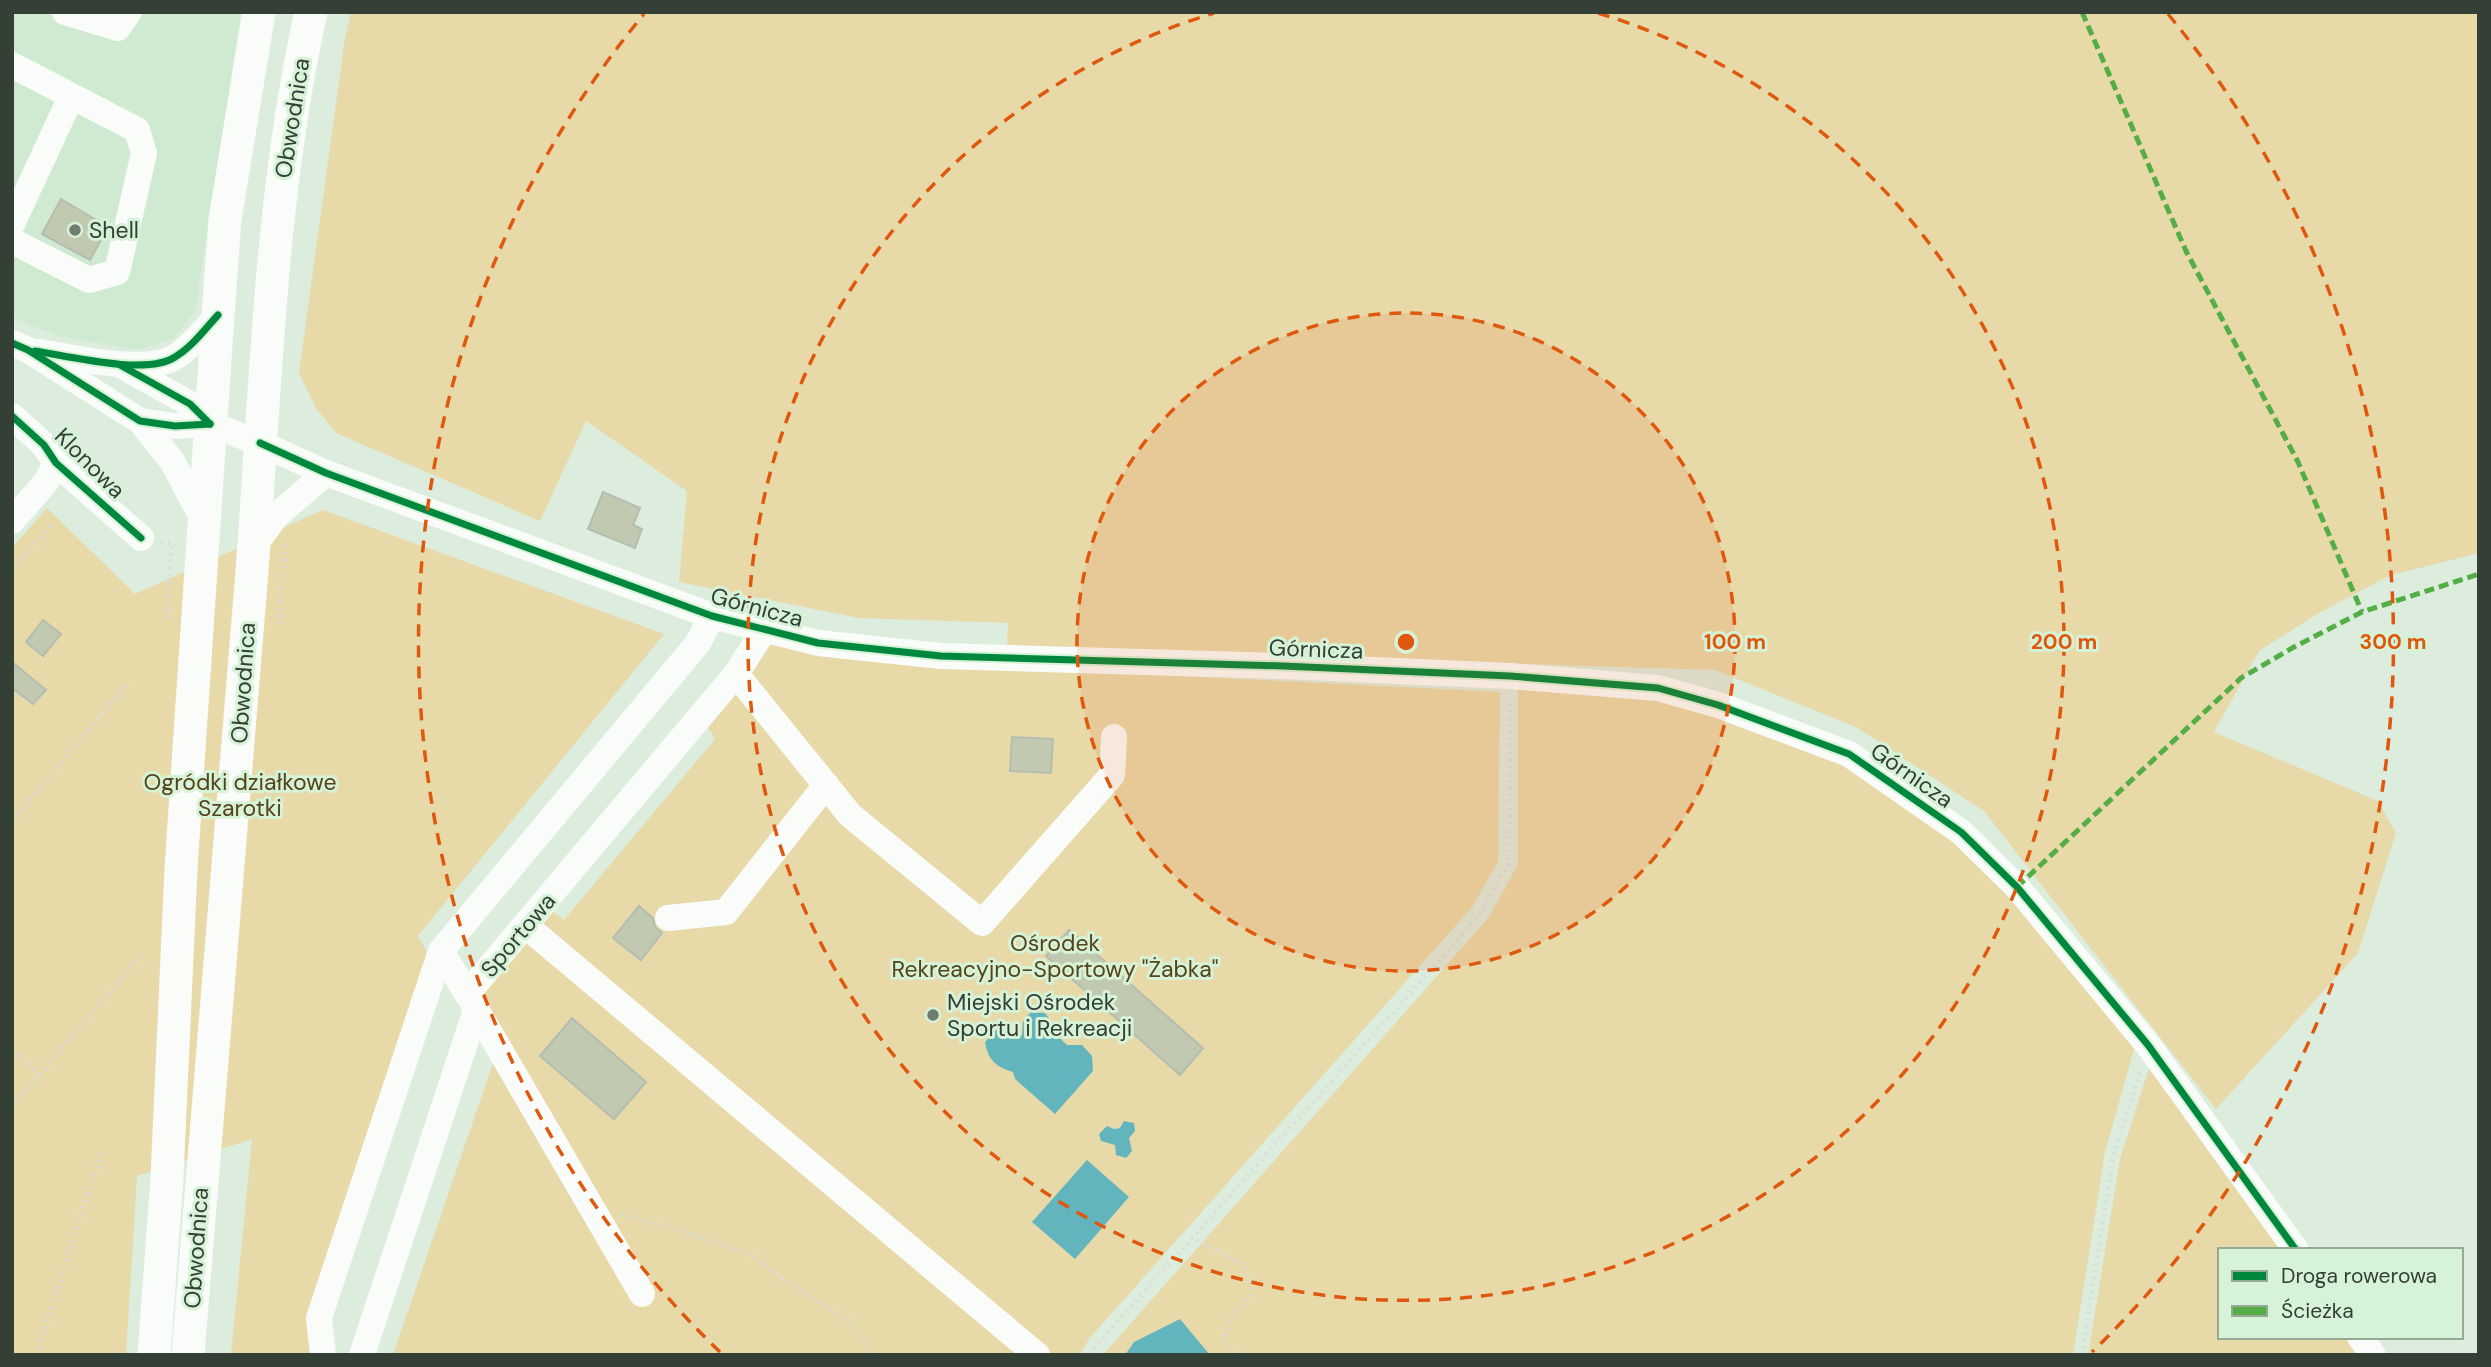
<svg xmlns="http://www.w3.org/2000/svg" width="2491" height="1367" viewBox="0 0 2491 1367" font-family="'DM Sans',sans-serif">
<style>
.built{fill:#d0ead2}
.green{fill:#e8d9a9}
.water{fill:#63b5bd}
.building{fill:#c1cab1;stroke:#b4bdaf;stroke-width:2}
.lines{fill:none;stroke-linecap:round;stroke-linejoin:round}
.path{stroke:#d9deda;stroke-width:4.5;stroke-dasharray:2 5;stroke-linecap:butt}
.minor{stroke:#fafcfa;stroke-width:26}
.major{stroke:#fafcfa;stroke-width:33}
.quiet{stroke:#54ad45;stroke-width:5;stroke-dasharray:10 5;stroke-linecap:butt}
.cycleway-casing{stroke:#d6f2d7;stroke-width:11}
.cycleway{stroke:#00873e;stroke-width:7}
.ring{fill:none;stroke:#df580e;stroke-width:3.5;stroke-dasharray:12 9}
.poi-dot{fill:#6f7c70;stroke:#d6f2d7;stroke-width:2.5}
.labels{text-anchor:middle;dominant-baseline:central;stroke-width:6;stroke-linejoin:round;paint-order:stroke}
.street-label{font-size:23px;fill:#343f35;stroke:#d6f2d7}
.poi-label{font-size:23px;fill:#343f35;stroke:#d6f2d7;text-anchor:start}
.park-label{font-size:23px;fill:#56431c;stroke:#d6f2d7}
.centre{fill:#df580e;stroke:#d6f2d7;stroke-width:3.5}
.ring-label{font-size:21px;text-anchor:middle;font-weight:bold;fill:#df580e;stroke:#d6f2d7;stroke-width:6;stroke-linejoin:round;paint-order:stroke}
</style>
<rect width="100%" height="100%" fill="#dcecdd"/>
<path class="built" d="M12 12H241L195 311 174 338 139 350 59 336 12 318Z"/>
<g class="green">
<path d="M351 12H2479V553L2391 575 2317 614 2259 651 2214 732 2378 801 2396 833 2358 953 2216 1109 1984 811 1856 727 1715 670 1007 648 1008 623 859 618 679 582 687 491 586 421 540 521 336 433 316 408 299 373 345 38Z"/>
<path d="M47 508 135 594 323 510 664 634 418 936 431 960 313 1355H231L252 1139 137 1176 126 1355H12V548Z"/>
<path d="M770 645 944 664 1500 692 1498 861 1473 906 1089 1339 1080 1355H393L503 1034 477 997 550 909 564 920 715 739 705 723Z"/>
<path d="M1518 684 1708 696 1844 750 1966 831 2135 1046 2105 1152 2073 1355H1103L1489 917 1518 864Z"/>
<path d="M2151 1062 2283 1250H2220V1337H2345L2358 1355H2088L2120 1159Z"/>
</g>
<g class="water">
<path d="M1031 1012 1045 1013 1050 1020 1051 1030 1067 1045H1082L1092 1056 1093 1071 1055 1114 1015 1079 1013 1072C996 1067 988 1060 985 1042L996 1030 1014 1031 1022 1036 1023 1022Z"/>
<path d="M1124 1121 1134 1123 1135 1131 1129 1138 1132 1151 1126 1158 1116 1155 1115 1145 1101 1141 1099 1134 1107 1126 1114 1129 1120 1128Z"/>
<path d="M1087 1160 1129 1197 1075 1259 1032 1222Z"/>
<path d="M1180 1319 1210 1355H1125L1134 1342Z"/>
</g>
<g class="building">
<path d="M61 199 108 227 90 260 42 234Z"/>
<path d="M603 492 640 508 633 525 642 529 635 548 588 529Z"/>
<path d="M43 620 61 634 43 656 26 642Z"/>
<path d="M12 662 46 690 33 704 12 688Z"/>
<path d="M1012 737 1053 739 1051 773 1010 771Z"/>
<path d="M639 906 653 918 655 927 662 933 641 960 613 938Z"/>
<path d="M1069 930 1203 1048 1180 1075 1046 956Z"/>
<path d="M572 1018 646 1082 614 1119 540 1056Z"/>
</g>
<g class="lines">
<g class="path">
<path d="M161 543H172L166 619"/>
<path d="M12 569 53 523"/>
<path d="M279 624 284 545"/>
<path d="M12 822 129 682"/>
<path d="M1021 942 1037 957"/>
<path d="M12 1050 39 1075"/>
<path d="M12 1107 142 955"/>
<path d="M621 1214 704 1238 755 1257 789 1284 849 1321 874 1355"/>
<path d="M1191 1237 1245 1265 1252 1294 1234 1312 1223 1340 1235 1355"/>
<path d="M36 1355 101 1153"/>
<path d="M1091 1355 1095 1347 1477 918 1509 863 1510 698"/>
<path d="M2082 1355 2113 1157 2140 1072"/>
</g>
<g class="minor">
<path d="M65 12 118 28 129 12"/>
<path d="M12 65 137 130 144 153 117 272 89 280 12 241"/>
<path d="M12 224 71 97"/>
<path d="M12 343 28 350 140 421 172 461 204 521"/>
<path d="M40 352C72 357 147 375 175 357 191 347 205 329 218 315"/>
<path d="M122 366 190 404 210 424"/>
<path d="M12 416 44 445 56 463 141 538"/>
<path d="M140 421 175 426 210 424 260 443 326 473 712 616 818 643 941 656 1283 666 1510 676 1658 688 1718 705 1849 754 1961 832 2017 887 2148 1045 2296 1250"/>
<path d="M12 521 46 482 56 463"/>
<path d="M254 546 276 516 326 473"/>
<path d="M712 616 698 643 441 951 467 994 736 674 764 630"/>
<path d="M736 674 850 815 982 923 1112 775 1114 737"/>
<path d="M668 918 726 912 826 785"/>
<path d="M526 926 1037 1355"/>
<path d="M472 1002 642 1294"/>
<path d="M2360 1337 2373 1355"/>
<path d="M323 1355 319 1318 441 951"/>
<path d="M362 1355 476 1010"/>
</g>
<g class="major">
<path d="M154 1355 167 1177 181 869 218 315 225 220 259 12"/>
<path d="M188 1355C207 1093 231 832 252 571 266 384 270 196 311 12"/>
</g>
<g class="quiet">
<path d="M2082 12 2186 251 2298 462 2362 612"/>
<path d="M2017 887 2241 678 2294 647 2362 612 2479 574"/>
</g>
<defs>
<g id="cycleway">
<path d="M12 343 28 350 140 421 175 426 210 424"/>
<path d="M35 351C68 356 147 376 175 357 192 347 205 329 218 315"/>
<path d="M120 365 190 404 210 424"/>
<path d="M12 416 44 445 56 463 141 538"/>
<path d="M260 443 326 473 712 616 818 643 941 656 1283 666 1510 676 1658 688 1718 705 1849 754 1961 832 2017 887 2148 1045 2296 1250"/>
</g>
</defs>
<use href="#cycleway" class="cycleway-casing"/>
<use href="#cycleway" class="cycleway"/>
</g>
<circle cx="1406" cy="642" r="329" fill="#df580e" fill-opacity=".12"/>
<g class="ring">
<circle cx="1406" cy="642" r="329"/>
<path d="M1598 13A658 658 0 1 1 1214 13"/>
<path d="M720 1352A987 987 0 0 1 644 14M2168 14A987 987 0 0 1 2092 1352"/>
</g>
<g class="poi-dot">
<circle cx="75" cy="230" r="7"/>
<circle cx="933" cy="1015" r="7"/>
</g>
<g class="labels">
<g class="street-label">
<text transform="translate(292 118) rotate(-81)">Obwodnica</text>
<text transform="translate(90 463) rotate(45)">Klonowa</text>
<text transform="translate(757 607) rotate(15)">Górnicza</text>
<text transform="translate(1316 649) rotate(2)">Górnicza</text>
<text transform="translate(243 683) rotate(-86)">Obwodnica</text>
<text transform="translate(1912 775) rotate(35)">Górnicza</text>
<text transform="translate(518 935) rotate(-50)">Sportowa</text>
<text transform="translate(196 1248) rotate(-86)">Obwodnica</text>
</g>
<g class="poi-label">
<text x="89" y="230">Shell</text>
<text x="947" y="1002">Miejski Ośrodek<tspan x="947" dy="26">Sportu i Rekreacji</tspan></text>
</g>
<g class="park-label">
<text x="240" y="782">Ogródki działkowe<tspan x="240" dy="26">Szarotki</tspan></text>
<text x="1055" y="943">Ośrodek<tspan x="1055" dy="26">Rekreacyjno-Sportowy "Żabka"</tspan></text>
</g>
</g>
<circle cx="1406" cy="642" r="10" class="centre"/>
<g class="ring-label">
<text x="1735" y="649">100 m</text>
<text x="2064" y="649">200 m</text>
<text x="2393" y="649">300 m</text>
</g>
<rect width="2491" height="1367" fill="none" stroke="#343f35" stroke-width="28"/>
<rect x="2218" y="1248" width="245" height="91" fill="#d6f2d7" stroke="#95aa96" stroke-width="2"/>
<rect x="2232" y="1271" width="35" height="10" fill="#00873e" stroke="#95aa96" stroke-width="2"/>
<text x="2281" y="1283" font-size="21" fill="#343f35">Droga rowerowa</text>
<rect x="2232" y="1306" width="35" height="10" fill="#54ad45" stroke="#95aa96" stroke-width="2"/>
<text x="2281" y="1318" font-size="21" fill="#343f35">Ścieżka</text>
</svg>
